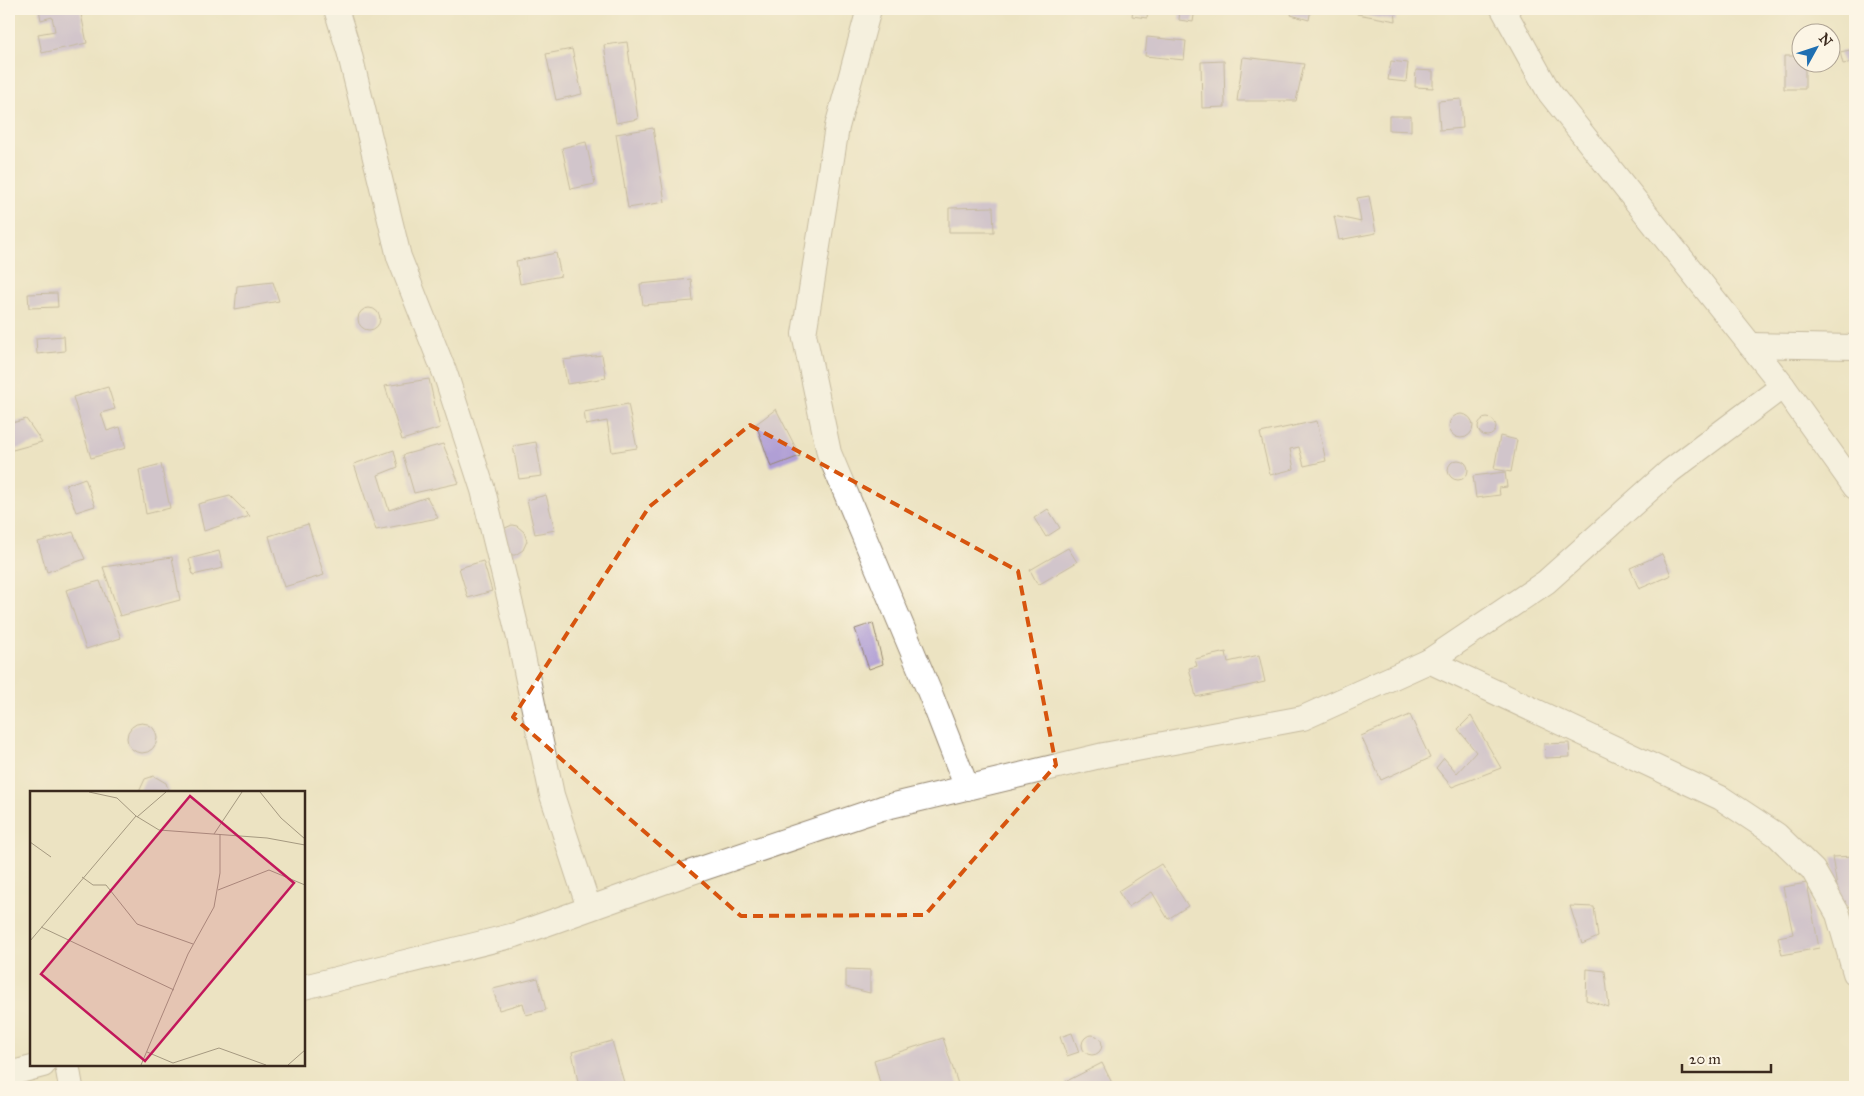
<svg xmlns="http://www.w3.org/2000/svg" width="1864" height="1096" viewBox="0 0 1864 1096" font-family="'IM FELL Great Primer',serif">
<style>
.building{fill:#b09fd5}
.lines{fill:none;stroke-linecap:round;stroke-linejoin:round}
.minor-casing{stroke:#948670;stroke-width:26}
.minor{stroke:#fff;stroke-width:24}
.marked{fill:none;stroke:#d7540e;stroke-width:4;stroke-dasharray:10 6;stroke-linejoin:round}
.inset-road{fill:none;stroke:#a59980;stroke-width:1}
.view{fill:#c2185b;fill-opacity:0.15;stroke:#c2185b;stroke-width:2.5}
.inset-edge{fill:none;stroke:#3b2a1e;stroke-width:2.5}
</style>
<rect width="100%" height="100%" fill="#fcf5e5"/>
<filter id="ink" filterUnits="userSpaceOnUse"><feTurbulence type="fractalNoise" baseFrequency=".02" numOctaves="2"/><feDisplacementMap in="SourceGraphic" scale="10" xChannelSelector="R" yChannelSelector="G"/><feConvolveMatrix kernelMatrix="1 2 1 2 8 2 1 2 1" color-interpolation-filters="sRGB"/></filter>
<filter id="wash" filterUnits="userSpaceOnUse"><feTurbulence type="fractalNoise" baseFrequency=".0096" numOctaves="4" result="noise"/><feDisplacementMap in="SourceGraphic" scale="20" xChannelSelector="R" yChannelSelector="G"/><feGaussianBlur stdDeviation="1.12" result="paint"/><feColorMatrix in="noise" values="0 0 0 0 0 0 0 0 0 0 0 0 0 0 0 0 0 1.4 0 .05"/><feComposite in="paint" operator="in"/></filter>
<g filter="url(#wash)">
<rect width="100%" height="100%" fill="#ece3c2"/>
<g id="blocks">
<g class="building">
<path d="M39 9H80L87 43 42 53 38 34 55 31 52 17 41 20Z"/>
<path d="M1133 9H1148L1147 18 1132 16Z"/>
<path d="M1180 9H1195L1193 22 1179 20Z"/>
<path d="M1293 9H1311L1309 20 1291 15Z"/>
<path d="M1357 9H1395L1396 21 1357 14Z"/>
<path d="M1147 37 1186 41 1184 60 1145 56Z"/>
<path d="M627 42 638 119 616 123 604 45Z"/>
<path d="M572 49 582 94 556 100 546 54Z"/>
<path d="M1850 50 1853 62 1843 64 1840 52Z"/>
<path d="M1784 56H1802V62H1805V89H1784Z"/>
<path d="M1243 57 1304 64 1296 101H1237Z"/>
<path d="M1224 61 1225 107 1202 108 1201 62Z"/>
<path d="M1391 61 1408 63 1406 82 1388 80Z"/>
<path d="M1416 70 1433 71V88L1415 87Z"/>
<path d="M1461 99 1463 128 1440 130 1438 101Z"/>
<path d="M1389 116H1411V131L1389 130Z"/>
<path d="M653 128 665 202 628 208 616 134Z"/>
<path d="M586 142 595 184 571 189 562 148Z"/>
<path d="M1369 196 1376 233 1339 240 1334 216 1361 222 1357 198Z"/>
<path d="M993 207 994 232H949V208Z"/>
<path d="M556 253 561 276 520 284 516 261Z"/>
<path d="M691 279 693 301 643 305 640 284Z"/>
<path d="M273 282 279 301 235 309 237 286Z"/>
<path d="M57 293 58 307 29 308 28 294Z"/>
<circle cx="369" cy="319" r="11"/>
<path d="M64 336 65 351 37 354 36 338Z"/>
<path d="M602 355 606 378 567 384 563 360Z"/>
<path d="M429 379 440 428 402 440 385 386Z"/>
<path d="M108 387 115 409 101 413 107 431 120 427 126 448 91 458 73 397Z"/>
<path d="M628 404 637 448 612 452 607 421 586 425 584 412Z"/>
<path d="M776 409 800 456 771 467 756 424Z"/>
<circle cx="1461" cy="426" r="12"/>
<circle cx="1487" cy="427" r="9"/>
<path d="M26 419 42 442 9 451V424Z"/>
<path d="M1317 421 1326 461 1304 466 1299 447 1290 449 1294 469 1270 475 1260 433Z"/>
<path d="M1500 436 1517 440 1511 472 1494 469Z"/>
<path d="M536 442 542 476 519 479 513 446Z"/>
<path d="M443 444 459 483 414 493 403 455Z"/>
<path d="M394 450 398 467 378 475 389 510 427 497 438 518 376 530 354 464Z"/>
<circle cx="1458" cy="470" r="10"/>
<path d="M161 464 170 508 146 514 139 470Z"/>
<path d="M1505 472 1507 487 1499 488 1500 495 1476 498 1473 476Z"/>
<path d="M85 478 95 506 76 512 66 485Z"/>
<path d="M546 495 555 530 535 534 527 500Z"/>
<path d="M230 496 250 516 204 531 198 504Z"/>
<path d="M1048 509 1060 528 1046 537 1034 518Z"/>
<path d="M308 524 324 575 284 587 269 536Z"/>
<path d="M512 525 517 526 524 532 527 541 523 550 515 555H510L503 529Z"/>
<path d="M73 532 85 559 47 572 38 542Z"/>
<path d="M1068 548 1077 562 1038 585 1030 570Z"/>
<path d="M219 551 223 568 193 575 189 559Z"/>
<path d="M1662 554 1671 575 1639 589 1630 568Z"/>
<path d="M172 557 180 600 120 616 103 567Z"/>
<path d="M483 561 492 591 468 598 459 568Z"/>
<path d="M100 581 121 638 86 649 66 590Z"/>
<path d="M873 623 883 664 869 669 855 629Z"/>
<path d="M1226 652 1228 662 1259 655 1265 682 1196 697 1189 668 1197 666 1195 659Z"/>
<path d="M1410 715 1430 758 1381 780 1361 736Z"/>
<path d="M1471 716 1501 768 1452 787 1436 768 1444 758 1457 773 1476 752 1458 729Z"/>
<circle cx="142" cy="738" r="15"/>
<path d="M1569 743 1570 757 1545 758 1544 744Z"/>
<path d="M154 776 166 783 169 792H139L145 779Z"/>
<path d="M1855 856V907L1840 905 1832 857Z"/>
<path d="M1161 864 1188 906 1168 919 1152 892 1128 907 1118 891Z"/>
<path d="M1807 883 1819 948 1782 955 1778 937 1793 934 1783 887Z"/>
<path d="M1570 906 1594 907 1598 937 1582 944Z"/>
<path d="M846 969 870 970V993L846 987Z"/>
<path d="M1587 969 1605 971 1609 1007 1586 1000Z"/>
<path d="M538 978 546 1010 526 1015 523 1003 499 1010 493 989Z"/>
<path d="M1072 1033 1079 1052 1067 1056 1060 1037Z"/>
<circle cx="1092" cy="1045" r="10"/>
<path d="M943 1038 959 1087H881L874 1060Z"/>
<path d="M612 1041 625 1086 579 1087 572 1052Z"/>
<path d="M1102 1063 1112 1083 1104 1087H1068L1065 1082Z"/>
</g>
</g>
</g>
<g filter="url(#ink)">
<use href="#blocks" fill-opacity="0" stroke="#948670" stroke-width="1"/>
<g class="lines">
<defs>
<g id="minor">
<path d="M336 9 349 51 399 257 446 376 483 490 520 642 552 795 589 908"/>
<path d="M869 9 837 127 804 334 829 453 932 698 967 788"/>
<path d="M1503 9 1549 92 1783 386 1855 487"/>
<path d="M1750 345 1855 347"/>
<path d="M1429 661 1721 798 1777 835 1813 870 1838 914 1855 973"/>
<path d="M304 987 515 935 686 874 882 808 1104 755 1303 718 1429 661 1546 582 1670 471 1783 386"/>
<path d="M67 1065 71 1087"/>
<path d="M9 1074 43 1065"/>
</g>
</defs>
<use href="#minor" class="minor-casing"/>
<use href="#minor" class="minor"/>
</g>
</g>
<path d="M0 0H1864V1096H0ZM750 425 1018 571 1056 765 925 915 741 916 513 717 649 507Z" fill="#ece3c2" fill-opacity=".55" fill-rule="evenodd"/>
<path class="marked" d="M750 425 1018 571 1056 765 925 915 741 916 513 717 649 507Z"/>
<g transform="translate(30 791)">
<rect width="275" height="275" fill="#ece3c2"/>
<path class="inset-road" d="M59 1 87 7 106 25 129 39 237 47 275 54M230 1 251 27 275 48M107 26 136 1M184 43 212 1M0 51 21 66M52 86 63 94H76L107 133 163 153M188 99 239 79 275 94M11 136 144 199M0 150 106 25M117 261 143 272 189 257 236 274M111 274 158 163 184 116 190 82V43M258 274 275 259"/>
<path class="view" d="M160 5 264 92 115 270 11 183Z"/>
<rect width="275" height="275" class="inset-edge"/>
</g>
<rect width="1864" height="1096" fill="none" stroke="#fcf5e5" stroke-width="30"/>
<g transform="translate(1816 48) rotate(50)"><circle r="24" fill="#fcf5e5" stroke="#afa495"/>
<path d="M0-4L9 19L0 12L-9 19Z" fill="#1f6fb2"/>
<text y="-8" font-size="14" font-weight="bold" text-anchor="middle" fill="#3b2a1e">N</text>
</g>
<path d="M1682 1064v8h89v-8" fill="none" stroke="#3b2a1e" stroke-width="2.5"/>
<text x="1689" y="1064" font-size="15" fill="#3b2a1e" stroke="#fcf5e5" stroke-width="4" paint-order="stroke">20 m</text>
</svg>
